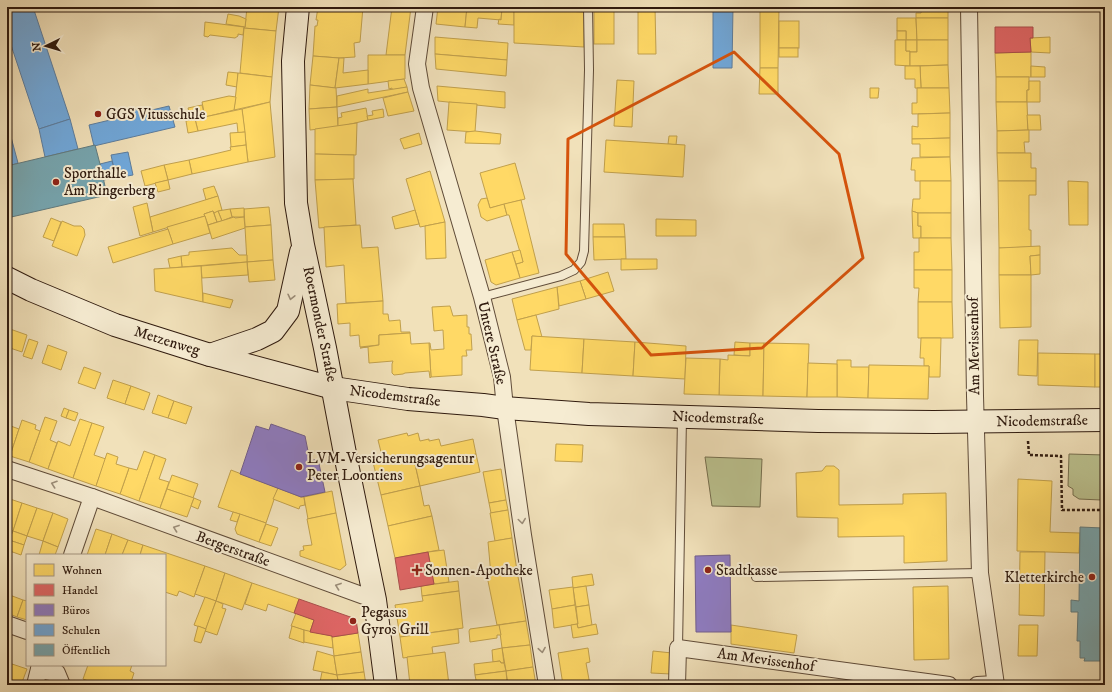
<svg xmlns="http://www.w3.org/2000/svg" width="1112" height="692" viewBox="0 0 1112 692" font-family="'IM FELL DW Pica',serif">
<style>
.green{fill:#bbc28f;stroke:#756e4e}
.homes{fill:#ffd966;stroke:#c1a04c}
.shops{fill:#e06666;stroke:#ab4f4c}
.offices{fill:#8e7cc3;stroke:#725f8d}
.schools{fill:#6fa8dc;stroke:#5c7d9e}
.public{fill:#76a5af;stroke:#617b7f}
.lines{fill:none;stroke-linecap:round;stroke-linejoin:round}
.lane-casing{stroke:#604c39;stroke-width:10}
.street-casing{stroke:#604c39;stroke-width:18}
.secondary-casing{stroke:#2f1a0e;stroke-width:24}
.path{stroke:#2f1a0e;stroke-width:2.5;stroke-dasharray:3 2;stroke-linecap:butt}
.lane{stroke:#f6ecd2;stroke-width:8}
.street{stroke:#f6ecd2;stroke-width:16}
.secondary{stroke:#f6ecd2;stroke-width:22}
.oneway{stroke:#9c8e7a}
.marked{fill:none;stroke:#d6530c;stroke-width:3;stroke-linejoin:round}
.poi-dot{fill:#8f2418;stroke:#f6ecd2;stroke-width:1.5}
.labels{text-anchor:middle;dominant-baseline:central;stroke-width:4;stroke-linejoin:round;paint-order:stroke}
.poi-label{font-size:15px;fill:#2f1a0e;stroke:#f6ecd2;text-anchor:start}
.street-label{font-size:15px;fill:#2f1a0e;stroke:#f6ecd2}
</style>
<rect width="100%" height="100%" fill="#f1e1ba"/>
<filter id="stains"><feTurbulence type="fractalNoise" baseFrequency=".005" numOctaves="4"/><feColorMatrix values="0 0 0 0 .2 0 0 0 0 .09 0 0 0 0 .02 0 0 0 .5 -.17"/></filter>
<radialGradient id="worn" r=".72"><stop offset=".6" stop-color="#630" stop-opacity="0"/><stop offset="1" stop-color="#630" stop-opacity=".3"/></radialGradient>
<g class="green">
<path d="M1069 454 1105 455V486L1101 490V500L1079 499 1073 495V489L1068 486Z"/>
<path d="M705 457 762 459 760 507 712 506Z"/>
</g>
<g class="homes">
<path d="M247 7H279L276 31 244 28V27H245Z"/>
<path d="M318 7H363L360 42 354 43 355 57 339 58 313 56 315 26H317L318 20H316Z"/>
<path d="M392 7H411L405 55H386Z"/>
<path d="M438 7H467L465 27 436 24Z"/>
<path d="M467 7 502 8 501 20 478 18 477 28 465 27Z"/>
<path d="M564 7H584V12L564 11Z"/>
<rect x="594" y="7" width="20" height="37"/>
<path d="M638 7H655L656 54H638Z"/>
<path d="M760 7H779L778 68H760Z"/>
<path d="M922 7H948V18H916V13H921Z"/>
<path d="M502 8H514V25L498 24 499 19 501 20Z"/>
<path d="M514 8 584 12V47L514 43Z"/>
<path d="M228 14 239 16 246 19 245 27 226 24Z"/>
<path d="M897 18H916L917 40H906V31H897Z"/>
<path d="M916 18H948V40H917Z"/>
<rect x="779" y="21" width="20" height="27"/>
<path d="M205 22 244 27 243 35 238 34V36L235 38 210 35 208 37 204 36Z"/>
<path d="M244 28 276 31 272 77 240 73Z"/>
<rect x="897" y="31" width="9" height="9"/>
<path d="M435 37 508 43 507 60 435 54Z"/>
<path d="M1050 37V53L1031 52 1030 38Z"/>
<path d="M895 40H906V51H910V66L895 65Z"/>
<path d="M906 40H917V52H910V51H906Z"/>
<path d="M917 40H948V65L910 66V52H917Z"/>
<rect x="779" y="48" width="19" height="9"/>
<path d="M1031 52V77H996L995 53Z"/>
<path d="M435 54 507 60 506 76 436 69Z"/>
<path d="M368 55H405V79L368 84Z"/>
<path d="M313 56 339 58 335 88 310 85Z"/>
<path d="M339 58H344L343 73 368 70V84L335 88Z"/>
<path d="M948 65 949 88H921L920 66Z"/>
<path d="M905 66H920L921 88H915V79H905Z"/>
<path d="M1031 66 1045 67V77H1031Z"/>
<path d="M760 68H778V94H759Z"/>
<path d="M228 72 238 73 237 87 226 85Z"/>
<path d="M238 73 272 77 270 102 234 110Z"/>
<path d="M996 77H1029V90H1027V102H996Z"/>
<path d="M404 79 407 87 392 90V88L389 89 388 81Z"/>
<path d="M617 80 634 81 632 127 614 126Z"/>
<path d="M1029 81H1040V102H1027V90H1029Z"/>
<path d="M310 85 336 88 337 107 309 109Z"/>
<path d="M437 86 505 92V108L438 101Z"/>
<path d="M407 87 408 92 337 107V96L368 89V93Z"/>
<path d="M870 88H879L878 98H870Z"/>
<path d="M917 88H949L950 113 912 114V103H917Z"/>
<path d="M408 92 414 111 388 116 383 98Z"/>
<path d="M229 96 236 97 234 110 205 117 202 102Z"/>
<path d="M270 102 275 157 248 162 242 109Z"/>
<path d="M449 102 477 104 475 132 447 130Z"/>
<path d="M996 102H1027L1028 130 997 131Z"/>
<path d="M202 105 205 117 191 120 188 108Z"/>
<path d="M337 107 338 127 310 130 309 109Z"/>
<path d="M366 108 368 120 338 127V118L342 117 341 113Z"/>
<path d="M242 109 245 132 238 133 237 123 198 131 195 119Z"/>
<path d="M383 109 384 117 368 120 367 116 373 115 372 111Z"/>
<path d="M950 113V138L912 139V126L918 127V114Z"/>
<path d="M1027 115H1040L1041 130H1028Z"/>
<path d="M195 119 198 131 188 133 186 121Z"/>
<path d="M357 123 356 155 315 154V129Z"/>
<path d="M1029 130V142H1024L1025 153H997V131Z"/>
<path d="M475 131 501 134 500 144 465 143 466 132Z"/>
<path d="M245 132 246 145 231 147 230 133Z"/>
<path d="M419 133 422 144 404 149 400 139Z"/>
<path d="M669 136H677L676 145 668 144Z"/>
<path d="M950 138V157H920V144H912V139Z"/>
<path d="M606 140 685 145 683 177 604 172Z"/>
<path d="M246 145 248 162 192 174 189 160 231 150 230 147Z"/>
<path d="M997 153H1031V168H1036V181H998Z"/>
<path d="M315 154 354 155V179L315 180Z"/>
<path d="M950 157 951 181H915V170H911L912 158Z"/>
<path d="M189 160 192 174 168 180 164 165Z"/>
<path d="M515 163 525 199 490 208 480 173Z"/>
<path d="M164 165 168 180 145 186 141 171Z"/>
<path d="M430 171 445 222 420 227 406 179Z"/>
<path d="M353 179 356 225 319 228 315 180Z"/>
<path d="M168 180 170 189 158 192 155 183Z"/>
<path d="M920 181H951V213H918L912 211 913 199H920Z"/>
<path d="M998 181H1036V195H1029V230H1031V247L999 248Z"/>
<path d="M1068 181 1088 182V225H1069Z"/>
<path d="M214 186 218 196 206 200 203 189Z"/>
<path d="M218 196 222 210 214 213 213 211 204 214 205 216 153 232 150 217Z"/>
<path d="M487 198 490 208 504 204 507 215 487 221 481 217 478 205 481 199Z"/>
<path d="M521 200 539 273 520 278 516 264 523 262 509 215H507L504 204Z"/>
<path d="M147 203 153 232 140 236 133 207Z"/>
<path d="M269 207 271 225 245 227 244 209Z"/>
<path d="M244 208V217H232L230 209Z"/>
<path d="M230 209 232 217 222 221 218 211Z"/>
<path d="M415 210 419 224 395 229 392 217Z"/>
<path d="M213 211 217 222 208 225 204 214Z"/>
<path d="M218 211 222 221 217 222 214 213Z"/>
<path d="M912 211 918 213V226H921V238H913Z"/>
<path d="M918 213H951V238H921V226H918Z"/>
<path d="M205 216 210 233 173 244 167 227Z"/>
<path d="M234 217 235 218 244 217 245 228 212 239 208 225Z"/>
<path d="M51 218 61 222 54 241 43 237Z"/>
<path d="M656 219 696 220V236H656Z"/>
<path d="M62 221 74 226H81L84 229 85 235 77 256 52 246Z"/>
<path d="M445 222 446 258 426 259 425 226Z"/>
<path d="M593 224H624L625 237H593Z"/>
<path d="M271 225 273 260 247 262 245 227Z"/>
<path d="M360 225 362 248 378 247 383 301 346 303 344 265 326 267 324 227Z"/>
<path d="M168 229 173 244 113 263 108 247Z"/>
<path d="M593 237H625L626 259 594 260Z"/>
<path d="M919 238H951L952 270H914V252H919Z"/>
<path d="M1040 246V255L1030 256 1031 275H999V248Z"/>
<path d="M232 248 239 255H247V262L182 267 181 256 189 255V252Z"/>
<path d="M520 250 523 262 516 264 512 252Z"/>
<path d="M512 252 520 278 496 285 491 282 485 260Z"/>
<path d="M1040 255V274L1031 275 1030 256Z"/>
<path d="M181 256 182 267 170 268 168 259Z"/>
<path d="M621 259H657V269L621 270Z"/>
<path d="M273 260 275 280 249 282 247 262Z"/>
<path d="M247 262 248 275 202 278 201 266Z"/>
<path d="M201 266 203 302 155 291 154 269Z"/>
<path d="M914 270H952V302H918L919 288H914Z"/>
<path d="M608 272 614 291 586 299 580 281Z"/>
<path d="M999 275H1031V327L1000 328Z"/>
<path d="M580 281 586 299 559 306 557 287Z"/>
<path d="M557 287 559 309 517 320 512 299Z"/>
<path d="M203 293 233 300 230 308 203 302Z"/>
<path d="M383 301V314H388L389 321 400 320 401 332H410V333L379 335V345L360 347 359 335 350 336V323L338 324 337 304Z"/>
<path d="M918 302H952L953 338H918Z"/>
<path d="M450 306 453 316 467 315V327H469V334H471L472 350H466L467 356H462V375L431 377 429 343H430L431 350 444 349 443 330 434 331 432 307Z"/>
<path d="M536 315 542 337 532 336 531 350H525L517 320Z"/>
<path d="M10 329 27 335 22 352 7 347V339Z"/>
<path d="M410 333 411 344 429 343 431 377 430 378 429 371 405 373 403 374 394 375 392 373V364L393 361 369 363 368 347 360 348 379 345V335Z"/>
<path d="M532 336 584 339 582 373 530 370Z"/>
<path d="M921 338H941L940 377H929V366H924V358H920Z"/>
<path d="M29 339 38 342 32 359 23 356Z"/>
<path d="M584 339 635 342 633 376 582 373Z"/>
<path d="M1019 340H1038L1037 376 1018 375Z"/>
<path d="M635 342 686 346 685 379 633 376Z"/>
<path d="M735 342 750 343V356L734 355Z"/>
<path d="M750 343H764L763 396 719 395 720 359 728 360V355L750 356Z"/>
<path d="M764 343 809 344 807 397 763 396Z"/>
<path d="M48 345 67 352 61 370 42 363Z"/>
<path d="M1038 353 1095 354V387L1038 385Z"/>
<rect x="1095" y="354" width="10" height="33"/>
<path d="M686 358 720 359 719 395 684 394Z"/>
<path d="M837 360H851V367H869L868 398 837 397Z"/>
<path d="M808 363 837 364V397H807Z"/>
<path d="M869 365 929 366 928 399 868 398Z"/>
<path d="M84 367 101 373 95 389 78 383Z"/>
<path d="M113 380 131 386 125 404 107 398Z"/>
<path d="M131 386 150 393 144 410 125 404Z"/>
<path d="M158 395 174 401 168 418 152 413Z"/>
<path d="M174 401 192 407 186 424 168 418Z"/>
<path d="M64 408 69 410 66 418 61 416Z"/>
<path d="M69 410 78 413 75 421 66 418Z"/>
<path d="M7 416 11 417 8 425 19 429 10 456 7 455Z"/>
<path d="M45 417 57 421 50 440 57 443 48 469 29 462Z"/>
<path d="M80 419 92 423 73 478 48 469 58 441 70 446Z"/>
<path d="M22 420 36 425 35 429 40 431 29 462 10 456Z"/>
<path d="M92 423 104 427 94 455 106 459 96 486 73 478Z"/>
<path d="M407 433 408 436 418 433 420 441 429 439V441L439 439 441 446 473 439 476 454 452 460 451 457 432 462V460L415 464 420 486 381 495 372 458 382 456 378 440Z"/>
<path d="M556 444 583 445 582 462 555 461Z"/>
<path d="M144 451 155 455 139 501 120 494 129 468 137 470Z"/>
<path d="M107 453 118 457 116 464 129 468 120 494 96 486Z"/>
<path d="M476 454 480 472 420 486 415 464 432 460V462L451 457 452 460Z"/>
<path d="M155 455 166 459 159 479 169 482 160 508 139 501Z"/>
<path d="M826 466H834L839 470V505L903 504V494L946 493 947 561 904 563V536L838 537V518L797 517 796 473 822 471Z"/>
<path d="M501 469 506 500 489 503 483 472Z"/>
<path d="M231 470 278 488 266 523 218 507Z"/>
<path d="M172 475 198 484 193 498 167 489Z"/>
<path d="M1018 479 1052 481 1050 532 1080 533 1079 553 1017 551Z"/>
<path d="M420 486 424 506 429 505 432 516 388 526 381 495Z"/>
<path d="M278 488 301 497H304L305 505 300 506 299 509 273 499Z"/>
<path d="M167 489 194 498 187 517 160 508Z"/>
<path d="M332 491 336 513 308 519 304 497Z"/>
<path d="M7 498 22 503 13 531 7 529Z"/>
<path d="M194 498 201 501 198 509 191 506Z"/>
<path d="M506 500 508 510 491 513 489 503Z"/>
<path d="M22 503 37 508 27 536 13 531Z"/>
<path d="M37 508 53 513 43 541 27 536Z"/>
<path d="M508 510 512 538 495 541 490 513Z"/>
<path d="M233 512 240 514 237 522 230 520Z"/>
<path d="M53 513 68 519 58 547 43 541Z"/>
<path d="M336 513 346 565 340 570 300 556V551L304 550 303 546 312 545 307 519Z"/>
<path d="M240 514 266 523 259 542 237 534 235 529Z"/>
<path d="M432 516 439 550 395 558 388 526Z"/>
<path d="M266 524 278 528 271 546 259 542Z"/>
<path d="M96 529 112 534 105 555H87Z"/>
<path d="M13 531 27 536 24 545 9 540Z"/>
<path d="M112 534 128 540 122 555H105Z"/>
<path d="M512 538 517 571 491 575 488 542Z"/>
<path d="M9 540 24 545 21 555 7 550Z"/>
<path d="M128 540 143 545 140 555H122Z"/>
<path d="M43 541 58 547 55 555H39Z"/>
<path d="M143 545 205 566 194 597 179 591 177 596 165 592V555H140Z"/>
<path d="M444 550 449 582 434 584 428 552Z"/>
<path d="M1020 552H1045L1044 616 1019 615Z"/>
<path d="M205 566 225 573 216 601 195 594Z"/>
<path d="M517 571 526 621 497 625 487 576Z"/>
<path d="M225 573 252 583 242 610 216 601Z"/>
<path d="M592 574 594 585 573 588 572 577Z"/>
<path d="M458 581 459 591 422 596 421 586Z"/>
<path d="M252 583 299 599 294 613 268 604 266 611 245 604Z"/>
<path d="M586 586 589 605 576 607 573 588Z"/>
<path d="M948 586 949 659 914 660 913 587Z"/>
<path d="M573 587 575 605 552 609 549 590Z"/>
<path d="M459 591 463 628 400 637 395 605 423 601 422 596Z"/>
<path d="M7 594 23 600 17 617 7 613Z"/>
<path d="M205 597 216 601 206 629 194 625Z"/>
<path d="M23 600 27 601V620L17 617Z"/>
<path d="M216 601 223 604 222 608 226 609 217 635 205 631Z"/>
<path d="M575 605 578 624 554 628 552 609Z"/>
<path d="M589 605 592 625 578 628 577 624H578L576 607Z"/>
<path d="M296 613 314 620 310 632 291 626Z"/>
<path d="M526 621 530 645 502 648 499 625Z"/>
<path d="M577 624 578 628 596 624 598 634 573 638 571 625Z"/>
<path d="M499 625 501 635H497V638L470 642 469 631 470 629Z"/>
<path d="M731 625 797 635 794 653 731 644Z"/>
<path d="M1019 625H1038L1037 656H1018Z"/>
<path d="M198 626 206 629 201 643 194 641Z"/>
<path d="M292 626 304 630V643L289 638Z"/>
<path d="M458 629 459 643 432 647 433 654 403 658 400 637Z"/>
<path d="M304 630 332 636 333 648 304 642Z"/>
<path d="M358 633 361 652 334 656 332 637Z"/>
<path d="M530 645 533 667 506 671 502 648Z"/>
<path d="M502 648 504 663H501L500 661 493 662 492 650Z"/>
<path d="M588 648 590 662 586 663 590 685H563L558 653Z"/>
<path d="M317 651 334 656 337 675 313 670Z"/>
<path d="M653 651 672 653 671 674 651 673Z"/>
<path d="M361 652 364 672 337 675 334 656Z"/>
<path d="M445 652 449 685H410L407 657Z"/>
<path d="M500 661 501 663H504L506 671 475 675 474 664Z"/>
<path d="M9 663 27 669 21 685H7V669Z"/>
<path d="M88 665H132L130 671 134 673 130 685H99L83 679Z"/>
<path d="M533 667 536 685H508L506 671Z"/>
<path d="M506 671 507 682 477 685 475 675Z"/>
<path d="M322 672 337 675 339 685 320 682Z"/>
<path d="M364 672 366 685H339L337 675Z"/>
</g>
<g class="shops">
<path d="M995 27H1033V38H1030L1031 52 995 53Z"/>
<path d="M428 552 434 584 400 590 395 558Z"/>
<path d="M299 599 356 619 358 633 332 637V636L310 632 314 620 294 613Z"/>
</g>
<g class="offices">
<path d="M271 424 305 436 310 461 318 459 325 492 301 497 240 474 256 426 269 430Z"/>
<path d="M730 555 731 632H696L695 556Z"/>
</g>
<g class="schools">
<path d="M18 7H33L70 119 39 129 10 42 7 43V11Z"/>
<path d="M713 7H733L732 68H713Z"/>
<path d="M169 106 175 127 94 146 89 125 127 116 126 111 138 109 139 113Z"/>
<path d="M70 119 78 149 45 157 39 129Z"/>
<path d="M7 122 18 163 12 165 7 146Z"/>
<path d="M128 152 133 175 116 178 111 155Z"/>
<path d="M112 161 116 177 104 180 100 164Z"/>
</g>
<g class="public">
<path d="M95 145 100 164 107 195 7 218V166Z"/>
<path d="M1080 527 1103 528V532H1105V661H1084L1085 658H1080V641H1077L1078 612H1071V600L1079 601Z"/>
</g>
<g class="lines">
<defs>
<g id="lane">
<path d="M482 297 561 276 574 270 581 262 584 251 589 70 588 7"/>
<path d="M756 577 980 573"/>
<path d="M678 648 682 417"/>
</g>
<g id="street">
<path d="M425 7 417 64 421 88 482 297 502 377 505 408 523 535 547 685"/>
<path d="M969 7 975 396 980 573 996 685"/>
<path d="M7 469 92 497 375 600"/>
<path d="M72 555 92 497"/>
<path d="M7 624 27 631"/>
<path d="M39 670 57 673 62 685"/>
<path d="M35 685 40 665"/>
<path d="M677 685 678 648 949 685"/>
<path d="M977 685 996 684"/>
</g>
<g id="secondary">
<path d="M298 7 293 61 296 203 303 245 325 348 347 464 375 600 386 685"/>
<path d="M7 278 31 290 115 325 210 355 333 388 408 399 483 405 505 408 589 414 818 421 934 422 1105 420"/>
<path d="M210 355 257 339 273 331 288 311 301 252"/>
</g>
</defs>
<use href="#lane" class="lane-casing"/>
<use href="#street" class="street-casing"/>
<use href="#secondary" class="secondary-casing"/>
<path class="path" d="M1028 441 1029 455 1061 456 1062 510H1105"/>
<use href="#lane" class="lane"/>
<use href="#street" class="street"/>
<use href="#secondary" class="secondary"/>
</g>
<defs><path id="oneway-chevron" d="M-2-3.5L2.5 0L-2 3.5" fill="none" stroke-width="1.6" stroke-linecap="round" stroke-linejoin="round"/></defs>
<g class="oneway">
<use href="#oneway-chevron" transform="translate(291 297) rotate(103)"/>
<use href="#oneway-chevron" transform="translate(54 484) rotate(-161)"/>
<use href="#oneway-chevron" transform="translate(522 521) rotate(82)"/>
<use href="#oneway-chevron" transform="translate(176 528) rotate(-160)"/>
<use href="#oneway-chevron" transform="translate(338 586) rotate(-160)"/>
<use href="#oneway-chevron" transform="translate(542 650) rotate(81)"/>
</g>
<path class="marked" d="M734 52 839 154 863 258 762 348 651 355 566 254 568 139Z"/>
<g class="poi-dot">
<circle cx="98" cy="114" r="4"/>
<circle cx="56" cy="182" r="4"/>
<circle cx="299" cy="467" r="4"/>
<path d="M415 564h4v4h4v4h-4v4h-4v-4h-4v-4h4z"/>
<circle cx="708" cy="570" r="4"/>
<circle cx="1092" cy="577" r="4"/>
<circle cx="353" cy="621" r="4"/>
</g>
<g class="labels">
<g class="poi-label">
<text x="106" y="114">GGS Vitusschule</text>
<text x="64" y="173">Sporthalle<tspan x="64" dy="17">Am Ringerberg</tspan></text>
<text x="307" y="458">LVM-Versicherungsagentur<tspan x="307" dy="17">Peter Loontiens</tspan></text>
<text x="425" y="570">Sonnen-Apotheke</text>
<text x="716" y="570">Stadtkasse</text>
<text x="1084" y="577" text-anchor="end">Kletterkirche</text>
<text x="361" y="612">Pegasus<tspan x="361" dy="17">Gyros Grill</tspan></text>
</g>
<g class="street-label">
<text transform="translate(320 324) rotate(78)">Roermonder Straße</text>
<text transform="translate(167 341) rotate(17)">Metzenweg</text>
<text transform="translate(492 343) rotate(77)">Untere Straße</text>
<text transform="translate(974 346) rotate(-91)">Am Mevissenhof</text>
<text transform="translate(395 396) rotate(7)">Nicodemstraße</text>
<text transform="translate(718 418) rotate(2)">Nicodemstraße</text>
<text transform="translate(1042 421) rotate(-1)">Nicodemstraße</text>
<text transform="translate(233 549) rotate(20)">Bergerstraße</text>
<text transform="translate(766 660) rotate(8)">Am Mevissenhof</text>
</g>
</g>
<rect width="1112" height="692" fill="none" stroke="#f1e1ba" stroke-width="24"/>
<rect x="8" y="8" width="1096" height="676" fill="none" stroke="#2f1a0e" stroke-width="2"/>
<rect x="12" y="12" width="1088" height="668" fill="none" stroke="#2f1a0e"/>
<rect x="26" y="554" width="140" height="112" fill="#f6ecd2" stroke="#a69884"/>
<rect x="34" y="564" width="20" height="12" fill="#ffd966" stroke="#a69884"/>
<text x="62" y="574" font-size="12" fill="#2f1a0e">Wohnen</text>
<rect x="34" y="584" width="20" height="12" fill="#e06666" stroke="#a69884"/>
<text x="62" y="594" font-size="12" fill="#2f1a0e">Handel</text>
<rect x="34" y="604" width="20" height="12" fill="#8e7cc3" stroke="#a69884"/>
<text x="62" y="614" font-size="12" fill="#2f1a0e">Büros</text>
<rect x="34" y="624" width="20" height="12" fill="#6fa8dc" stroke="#a69884"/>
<text x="62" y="634" font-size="12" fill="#2f1a0e">Schulen</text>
<rect x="34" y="644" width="20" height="12" fill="#76a5af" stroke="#a69884"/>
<text x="62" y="654" font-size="12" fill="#2f1a0e">Öffentlich</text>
<g transform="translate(46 46) rotate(265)" stroke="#f6ecd2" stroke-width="3" paint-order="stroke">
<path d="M0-3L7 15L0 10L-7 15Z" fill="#2f1a0e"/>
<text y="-6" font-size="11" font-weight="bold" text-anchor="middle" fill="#2f1a0e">N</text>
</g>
<rect width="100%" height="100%" filter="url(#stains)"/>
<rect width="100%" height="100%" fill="url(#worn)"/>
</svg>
